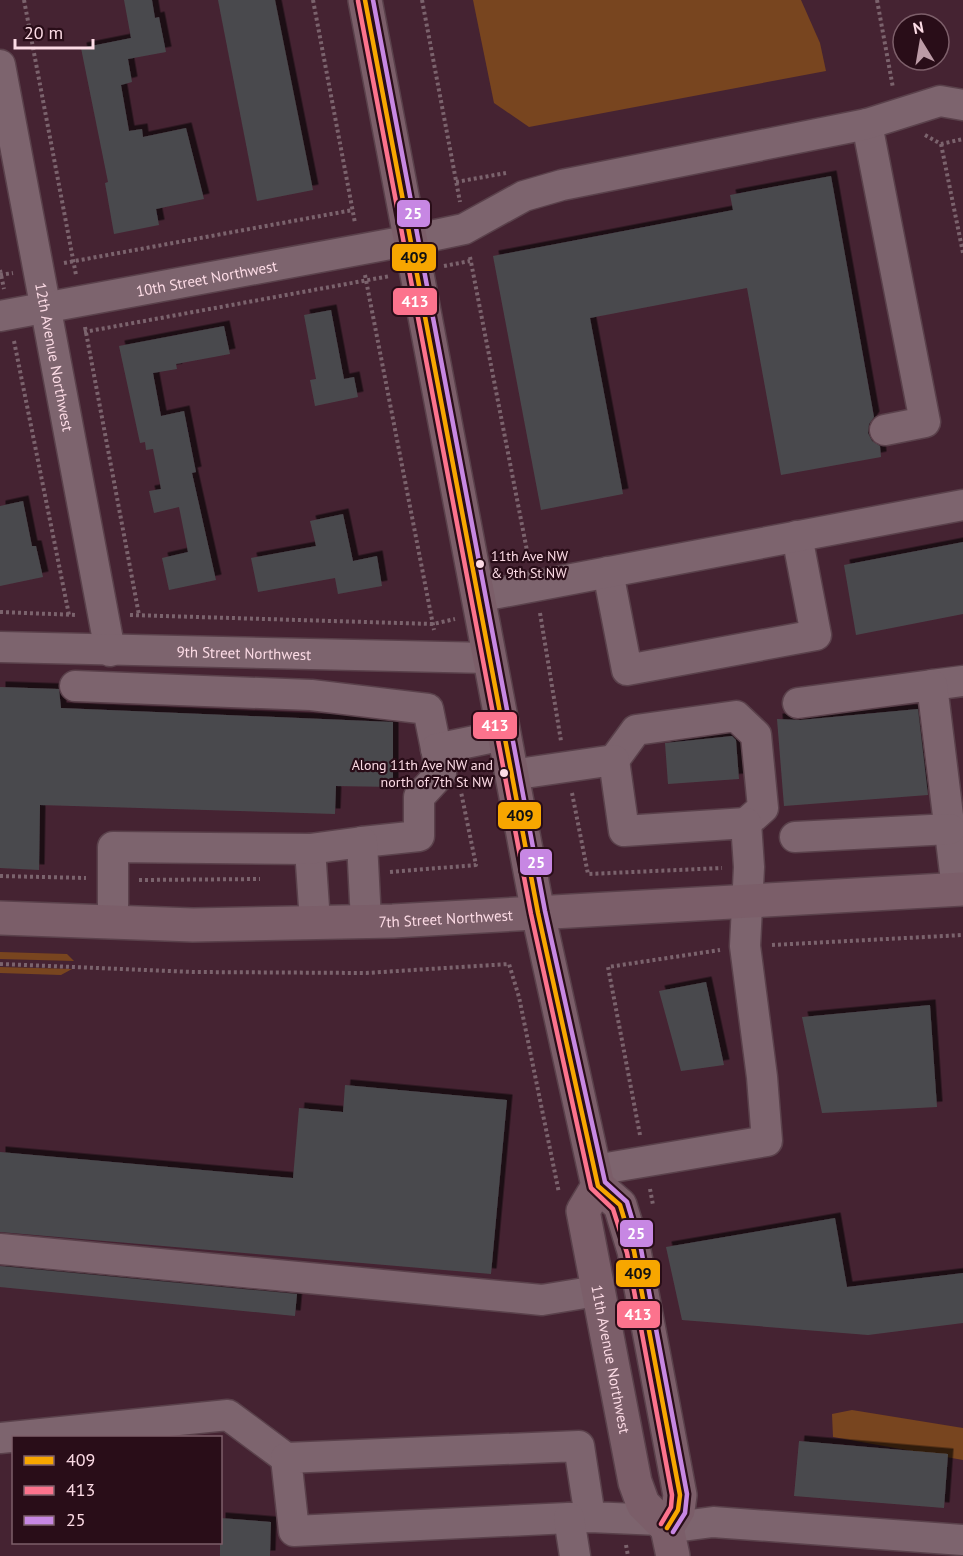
<svg xmlns="http://www.w3.org/2000/svg" width="963" height="1556" viewBox="0 0 963 1556" font-family="'PT Sans',sans-serif">
<style>
.green{fill:#78451f}
.building{fill:#4a494d;filter:url(#shadow)}
.lines{fill:none;stroke-linecap:round;stroke-linejoin:round}
.minor-casing{stroke:#5a414b;stroke-width:33}
.major-casing{stroke:#5a414b;stroke-width:36}
.path{stroke:#7b636d;stroke-width:4;stroke-dasharray:3 3;stroke-linecap:butt}
.minor{stroke:#7d646e;stroke-width:30}
.major{stroke:#7b5e69;stroke-width:33}
.bus-1-casing{stroke:#290d18;stroke-width:9}
.bus-2-casing{stroke:#290d18;stroke-width:9}
.bus-3-casing{stroke:#290d18;stroke-width:9}
.bus-1{stroke:#f7a600;stroke-width:4.5}
.bus-2{stroke:#fc738d;stroke-width:4.5}
.bus-3{stroke:#c787e3;stroke-width:4.5}
.bus-dot{fill:#fcdbe5;stroke:#290d18;stroke-width:2}
.labels{text-anchor:middle;dominant-baseline:central;stroke-width:4.5;stroke-linejoin:round;paint-order:stroke}
.bus-label{font-size:14px;fill:#fcdbe5;stroke:#290d18;text-anchor:start}
.street-label{font-size:15px;fill:#fcdbe5;stroke:#290d18}
.line-badge{stroke:#290d18;stroke-width:2}
.badge-label{font-size:16px;text-anchor:middle;font-weight:bold;fill:#fff}
.pale-badge-label{font-size:16px;text-anchor:middle;font-weight:bold;fill:#111}
</style>
<defs>
<filter id="shadow"><feDropShadow dx="5.5" dy="-5.5" stdDeviation="0" flood-color="#0009"/></filter>
</defs>
<rect width="100%" height="100%" fill="#452332"/>
<g class="green">
<path d="M473 0H801L820 43 826 71 529 127 494 103Z"/>
<path d="M0 952 67 954 74 961 0 959Z"/>
<path d="M0 967 72 969 61 975 0 973Z"/>
<path d="M852 1410 963 1428V1460L833 1437 832 1414Z"/>
</g>
<g class="building">
<path d="M124 0H152L155 18 159 17 166 52 128 59 132 82 121 85 129 131 142 129 143 137 186 128 204 199 156 209 159 225 114 234 105 183 108 182 81 48 131 38Z"/>
<path d="M218 0H275L313 190 257 201Z"/>
<path d="M831 176 874 417 869 424 868 433 872 441 880 446 881 457 781 475 747 288 590 318 623 494 541 510 493 256 733 210 730 195Z"/>
<path d="M331 310 344 379 354 377 358 397 315 406 310 380 316 379 304 315Z"/>
<path d="M224 326 230 354 176 364 177 369 153 373 161 416 184 411 196 472 192 473 216 580 169 590 162 558 188 552 179 507 154 513 149 491 161 489 153 449 146 450 145 442 140 443 119 346Z"/>
<path d="M23 501 32 546H36L43 577 0 586V506Z"/>
<path d="M343 514 353 561 377 556 382 586 338 594 335 578 258 592 251 558 316 546 310 521Z"/>
<path d="M963 542V614L856 635 844 565Z"/>
<path d="M0 687 59 689 61 708 393 722V787L336 786 335 814 40 805 39 870 0 868Z"/>
<path d="M918 709 928 795 784 806 777 719 800 720Z"/>
<path d="M732 736 736 740 739 779 668 784 665 743Z"/>
<path d="M706 982 724 1065 681 1071 659 991Z"/>
<path d="M930 1005 937 1107 822 1113 802 1017Z"/>
<path d="M345 1085 507 1100 491 1274 0 1232V1152L293 1178 299 1108 343 1112Z"/>
<path d="M835 1218 847 1287 963 1273V1323L868 1335 682 1320 666 1247Z"/>
<path d="M0 1266 297 1294 295 1316 0 1287Z"/>
<path d="M799 1441 948 1454 944 1508 794 1496Z"/>
<path d="M220 1518 271 1522 270 1556H220Z"/>
</g>
<g class="lines">
<defs>
<g id="minor">
<path id="s1" d="M0 65 110 651"/>
<path d="M867 124 925 422 885 430"/>
<path id="s2" d="M0 316 412 240 464 229 524 196 562 185 867 124 940 101 963 105"/>
<path d="M608 572 627 670 816 635 797 536"/>
<path d="M477 597 963 505"/>
<path id="s3" d="M0 647 489 658"/>
<path d="M932 685 963 681"/>
<path d="M75 686 311 695 428 709 441 773 419 797V836L362 842"/>
<path d="M798 703 932 685 957 889"/>
<path d="M436 749 504 735"/>
<path d="M614 760 636 730 736 716 756 735 763 808 746 823"/>
<path d="M511 775 614 760 624 831 746 823 749 867 745 946 762 1077 767 1141 595 1170"/>
<path d="M795 837 950 829"/>
<path d="M310 849 315 922"/>
<path d="M113 922V847L310 849 362 842 366 921"/>
<path d="M0 1249 542 1300 597 1291"/>
<path d="M0 1438 228 1415 286 1458"/>
<path d="M590 1517 579 1446 286 1458 294 1531 590 1517 660 1520"/>
<path d="M569 1518 575 1556"/>
<path d="M667 1528 713 1522 963 1540"/>
</g>
<g id="major">
<path d="M365 0 538 913 598 1186 620 1205 634 1251 680 1495 678 1510 667 1528"/>
<path id="s4" d="M0 918 193 925 393 921 963 889"/>
<path id="s5" d="M598 1186 583 1211 635 1482 643 1504 667 1528 673 1556"/>
</g>
</defs>
<use href="#minor" class="minor-casing"/>
<use href="#major" class="major-casing"/>
<g class="path">
<path d="M24 0 76 275"/>
<path d="M313 0 355 223"/>
<path d="M422 0 460 202"/>
<path d="M877 0 893 88"/>
<path d="M925 135 941 144 963 139"/>
<path d="M941 144 963 253"/>
<path d="M456 182 506 173"/>
<path d="M470 257 529 561"/>
<path d="M64 263 353 210"/>
<path d="M444 266 470 261"/>
<path d="M0 270 4 289"/>
<path d="M0 275 13 273"/>
<path d="M365 275 434 630"/>
<path d="M85 327 139 615"/>
<path d="M84 332 390 276"/>
<path d="M14 341 69 615"/>
<path d="M0 612 77 615"/>
<path d="M540 613 561 741"/>
<path d="M130 615 433 624 455 619"/>
<path d="M572 793 588 874 722 868"/>
<path d="M390 872 476 865 461 792"/>
<path d="M0 876 86 878"/>
<path d="M139 880 260 879"/>
<path d="M772 945 963 935"/>
<path d="M0 964 194 972 366 973 509 964 519 997 559 1193"/>
<path d="M640 1135 608 967 720 950"/>
<path d="M650 1189 653 1205"/>
<path d="M626 1545 628 1556"/>
</g>
<use href="#minor" class="minor"/>
<use href="#major" class="major"/>
<defs>
<path id="bus-1" d="M365 0 538 913 598 1186 620 1205 634 1251 680 1495 678 1510 667 1528"/>
<path id="bus-2" d="M358 1 531 914 591 1188 613 1209 627 1253 672 1495 671 1507 661 1524"/>
<path id="bus-3" d="M373 0 545 911 605 1182 627 1202 641 1249 687 1494 685 1513 673 1532"/>
</defs>
<use href="#bus-1" class="bus-1-casing"/>
<use href="#bus-2" class="bus-2-casing"/>
<use href="#bus-3" class="bus-3-casing"/>
<use href="#bus-1" class="bus-1"/>
<use href="#bus-2" class="bus-2"/>
<use href="#bus-3" class="bus-3"/>
</g>
<g class="bus-dot">
<circle cx="480" cy="564" r="5"/>
<circle cx="504" cy="773" r="5"/>
</g>
<g class="labels">
<g class="bus-label">
<text x="491" y="556">11th Ave NW<tspan x="491" dy="17">&amp; 9th St NW</tspan></text>
<text x="493" y="765" text-anchor="end">Along 11th Ave NW and<tspan x="493" dy="17">north of 7th St NW</tspan></text>
</g>
<g class="street-label">
<text stroke="none"><textPath href="#s2" startOffset="210">10th Street Northwest</textPath></text>
<text stroke="none"><textPath href="#s1" startOffset="297">12th Avenue Northwest</textPath></text>
<text stroke="none"><textPath href="#s3" startOffset="244">9th Street Northwest</textPath></text>
<text stroke="none"><textPath href="#s4" startOffset="446">7th Street Northwest</textPath></text>
<text stroke="none"><textPath href="#s5" startOffset="180">11th Avenue Northwest</textPath></text>
</g>
</g>
<g class="line-badge">
<rect x="396" y="199" width="35" height="29" rx="6" fill="#c787e3"/>
<rect x="391" y="243" width="46" height="29" rx="6" fill="#f7a600"/>
<rect x="392" y="287" width="46" height="29" rx="6" fill="#fc738d"/>
<rect x="472" y="711" width="46" height="29" rx="6" fill="#fc738d"/>
<rect x="497" y="801" width="45" height="29" rx="6" fill="#f7a600"/>
<rect x="519" y="848" width="34" height="28" rx="6" fill="#c787e3"/>
<rect x="619" y="1219" width="35" height="29" rx="6" fill="#c787e3"/>
<rect x="615" y="1259" width="46" height="29" rx="6" fill="#f7a600"/>
<rect x="616" y="1300" width="45" height="29" rx="6" fill="#fc738d"/>
</g>
<g class="badge-label">
<text x="413" y="219">25</text>
<text x="415" y="307">413</text>
<text x="495" y="731">413</text>
<text x="536" y="868">25</text>
<text x="636" y="1239">25</text>
<text x="638" y="1320">413</text>
</g>
<g class="pale-badge-label">
<text x="414" y="263">409</text>
<text x="520" y="821">409</text>
<text x="638" y="1279">409</text>
</g>
<rect x="12" y="1436" width="210" height="108" fill="#290d18" stroke="#7d5f6a" stroke-width="1.5"/>
<rect x="24" y="1456" width="30" height="9" fill="#f7a600" stroke="#7d5f6a" stroke-width="1.5"/>
<text x="66" y="1466" font-size="18" fill="#fcdbe5">409</text>
<rect x="24" y="1486" width="30" height="9" fill="#fc738d" stroke="#7d5f6a" stroke-width="1.5"/>
<text x="66" y="1496" font-size="18" fill="#fcdbe5">413</text>
<rect x="24" y="1516" width="30" height="9" fill="#c787e3" stroke="#7d5f6a" stroke-width="1.5"/>
<text x="66" y="1526" font-size="18" fill="#fcdbe5">25</text>
<g transform="translate(921 42) rotate(349)"><circle r="28" fill="#290d18" stroke="#7d5f6a" stroke-width="1.5"/>
<path d="M0-4.5L10 22L0 15L-10 22Z" fill="#bc9ba6"/>
<text y="-9" font-size="16" font-weight="bold" text-anchor="middle" fill="#fcdbe5">N</text>
</g>
<path d="M15 39v9h78v-9" fill="none" stroke="#fcdbe5" stroke-width="3"/>
<text x="24" y="39" font-size="18" fill="#fcdbe5" stroke="#290d18" stroke-width="4.5" paint-order="stroke">20 m</text>
</svg>
